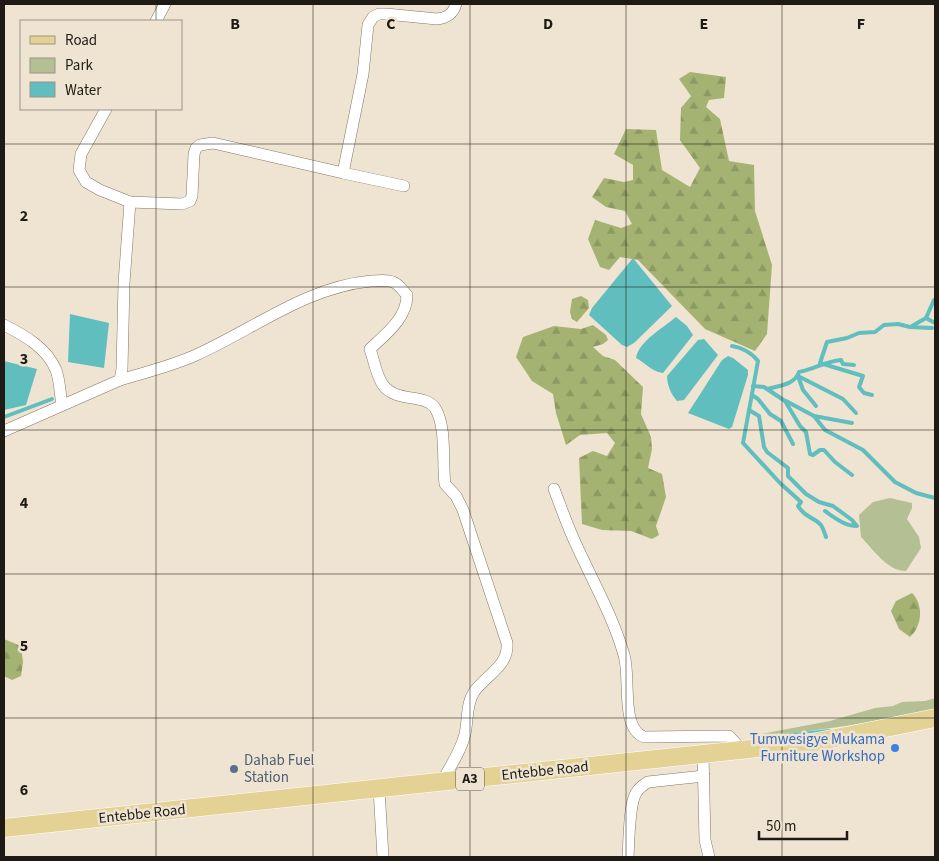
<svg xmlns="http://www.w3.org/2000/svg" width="939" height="861" viewBox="0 0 939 861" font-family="'Source Sans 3',sans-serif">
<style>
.green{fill:#b4bf93}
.forest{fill:url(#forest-firs)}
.water{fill:#60bebf}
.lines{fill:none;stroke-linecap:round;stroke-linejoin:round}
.stream{stroke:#60bebf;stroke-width:4}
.minor-casing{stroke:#827867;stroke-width:12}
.primary-casing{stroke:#fff;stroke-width:19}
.minor{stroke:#fff;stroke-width:11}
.primary{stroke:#e4d295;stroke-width:18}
.grid{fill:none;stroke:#1f1b14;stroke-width:1;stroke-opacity:0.55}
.shop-dot{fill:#3f7fe0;stroke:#efe4d1;stroke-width:2}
.service-dot{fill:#5c6f8a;stroke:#efe4d1;stroke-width:2}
.labels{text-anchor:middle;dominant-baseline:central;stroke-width:5;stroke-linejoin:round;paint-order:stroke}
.shield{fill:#efe4d1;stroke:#5d574d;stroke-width:1}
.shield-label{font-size:14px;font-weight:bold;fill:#1f1b14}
.shop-label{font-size:15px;fill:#366cbe;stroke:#efe4d1;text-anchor:end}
.service-label{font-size:15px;fill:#4e5e75;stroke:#efe4d1;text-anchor:start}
.street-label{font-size:15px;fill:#1f1b14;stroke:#efe4d1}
.grid-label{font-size:16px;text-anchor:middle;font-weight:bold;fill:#1f1b14;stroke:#efe4d1;stroke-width:5;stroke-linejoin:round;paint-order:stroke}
</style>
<defs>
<pattern id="forest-firs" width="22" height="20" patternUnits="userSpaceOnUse" patternTransform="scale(1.25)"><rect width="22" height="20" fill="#a4b372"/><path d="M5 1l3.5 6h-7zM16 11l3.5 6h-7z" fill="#8d9962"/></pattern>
</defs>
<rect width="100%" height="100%" fill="#efe4d1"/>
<g class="green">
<path d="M890 498 912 503V508L907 519 919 537 921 548 906 571C887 571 873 549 861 537L859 515 873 502Z"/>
<path d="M935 698V709C877 723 819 730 760 737L750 736 830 721 875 708 893 706 902 702 925 701Z"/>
</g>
<g class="forest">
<path d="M690 72 726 77 724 98 709 100 706 107 720 119 729 161 754 165 755 211 772 265 767 334 755 351 705 329 638 260 620 257 609 270 600 267 588 239 595 220 621 228 632 224 625 211 606 207 592 197 604 178 624 182 633 180V165L614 154 626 129 656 130 662 170 690 187 700 168 680 140 681 108 691 96 679 79Z"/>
<path d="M581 296 588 300 589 308 577 322 572 319 570 312 572 299Z"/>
<path d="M593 325 606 335 608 340 603 344 593 347 603 356 615 360 643 387 641 414 651 437 652 449 648 468 662 474 666 497 656 526 659 535 652 539 631 531 602 530 582 524 579 458 593 451 607 456 615 443 607 433 580 435 566 445 556 413 553 394 532 381 516 357 523 337 554 326 581 329Z"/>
<path d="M912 593C924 605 922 626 910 637L899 629 891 611 896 601Z"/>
<path d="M4 639 21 646 23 662 21 676 12 680 4 676Z"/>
</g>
<g class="water">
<path d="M633 258 672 306 634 343 627 347 622 345 589 315 592 308Z"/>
<path d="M70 314 109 323 104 368 68 362Z"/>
<path d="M676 317 687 326 693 335 663 373C653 372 645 363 636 358 639 341 663 328 676 317Z"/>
<path d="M704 339 718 355 684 400 677 401C671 394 667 385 667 376L698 340Z"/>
<path d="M728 356 733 358 748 370V375L732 427 729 429 688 413 722 360Z"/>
<path d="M4 361 37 369 26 405 4 410Z"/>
</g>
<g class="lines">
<g class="stream">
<path d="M926 318 935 323"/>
<path d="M912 326 926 318 934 300"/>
<path d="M732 346C741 347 752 353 758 361L743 443 780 483 801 502 798 506C806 519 813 516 821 525 823 528 825 534 826 537"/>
<path d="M798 376 843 399 856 413"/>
<path d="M798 376 803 390 816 406"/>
<path d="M753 386 764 387 785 401 800 426 806 432 810 454 813 455 820 450H824L835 462 852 475"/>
<path d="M767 389C778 386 795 385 799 372 815 369 823 362 841 360L843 364 854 365"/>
<path d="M752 395 758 399 770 414 781 421 793 444"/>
<path d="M872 395 864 393 859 387 863 376 820 363 827 342 847 338 859 333 875 332 884 325 898 324 910 327 932 328"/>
<path d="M786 401 814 416 852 423"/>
<path d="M749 410 759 416 764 447 767 452 788 468V476L806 494 819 502 833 506 852 520 857 526C845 526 835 518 825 511"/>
<path d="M814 416 825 430 863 450 895 482 916 493 935 498"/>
<path d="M4 417 52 399"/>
<path d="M756 739 830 731"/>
</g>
<defs>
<g id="minor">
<path d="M156 21 165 4"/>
<path d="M106 109 81 154 79 170 86 182 100 190 130 202 182 204 190 201 192 196 194 154 196 148 200 145 213 143 343 173 363 74 368 25 373 17 379 14H386L437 19C447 18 453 14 456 4"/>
<path d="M343 173 404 186"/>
<path d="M4 325C24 335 47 348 56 370 60 381 60 394 62 405"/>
<path d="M120 380C146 372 172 366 196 355 254 329 306 287 371 281 378 281 386 279 393 282 399 284 403 291 407 295 407 318 386 334 370 349 374 360 376 375 383 385 396 403 425 393 435 408 447 427 442 462 445 484L456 496 463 510 507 643C509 666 486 675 474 692 466 704 468 721 465 734 461 751 450 767 441 783"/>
<path d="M4 431 120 380 122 369 124 283 130 202"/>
<path d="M554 489C561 507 567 525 575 542 592 580 613 616 624 655 631 677 620 728 644 737L729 736 742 750"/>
<path d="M703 754 705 840 709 857"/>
<path d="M379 789 383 857"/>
<path d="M628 857C629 842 629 804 636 793 639 788 643 785 648 782L704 776"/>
</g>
<path id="primary" d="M4 828 816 742 935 718"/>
</defs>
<use href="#minor" class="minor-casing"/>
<use href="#primary" class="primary-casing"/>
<use href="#minor" class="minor"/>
<use href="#primary" class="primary"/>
</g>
<path class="grid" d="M156 4V21M313 4V857M470 4V857M626 4V857M782 4V857M156 109V857M4 144H935M4 287H935M4 430H935M4 574H935M4 718H935"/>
<circle class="shop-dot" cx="895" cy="748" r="5"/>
<circle class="service-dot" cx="234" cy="769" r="5"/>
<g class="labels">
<rect class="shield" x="456" y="767.5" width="28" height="23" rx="4"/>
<g class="shield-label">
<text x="470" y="779">A3</text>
</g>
<g class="shop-label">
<text x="885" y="739">Tumwesigye Mukama<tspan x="885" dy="17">Furniture Workshop</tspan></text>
</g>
<g class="service-label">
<text x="244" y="760">Dahab Fuel<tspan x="244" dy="17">Station</tspan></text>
</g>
<g class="street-label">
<text transform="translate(545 771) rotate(-6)">Entebbe Road</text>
<text transform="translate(142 814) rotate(-6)">Entebbe Road</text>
</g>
</g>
<g class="grid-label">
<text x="235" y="29">B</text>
<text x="391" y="29">C</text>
<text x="548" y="29">D</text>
<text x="704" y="29">E</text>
<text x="861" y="29">F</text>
<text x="24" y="221">2</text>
<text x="24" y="364">3</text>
<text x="24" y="508">4</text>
<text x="24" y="651">5</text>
<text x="24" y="795">6</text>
</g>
<rect width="939" height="861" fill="none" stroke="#1f1b14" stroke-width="10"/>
<rect x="20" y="20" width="162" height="90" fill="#efe4d1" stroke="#9c9485"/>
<rect x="30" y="36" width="25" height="8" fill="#e4d295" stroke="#9c9485"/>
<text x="65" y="45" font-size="15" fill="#1f1b14">Road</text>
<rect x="30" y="58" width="25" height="15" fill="#b4bf93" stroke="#9c9485"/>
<text x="65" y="70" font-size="15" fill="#1f1b14">Park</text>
<rect x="30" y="82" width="25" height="15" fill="#60bebf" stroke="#9c9485"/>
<text x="65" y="95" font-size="15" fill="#1f1b14">Water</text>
<path d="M759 831v8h88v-8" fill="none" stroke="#1f1b14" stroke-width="2.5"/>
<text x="766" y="831" font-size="15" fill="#1f1b14" stroke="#efe4d1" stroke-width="4" paint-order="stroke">50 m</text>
</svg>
